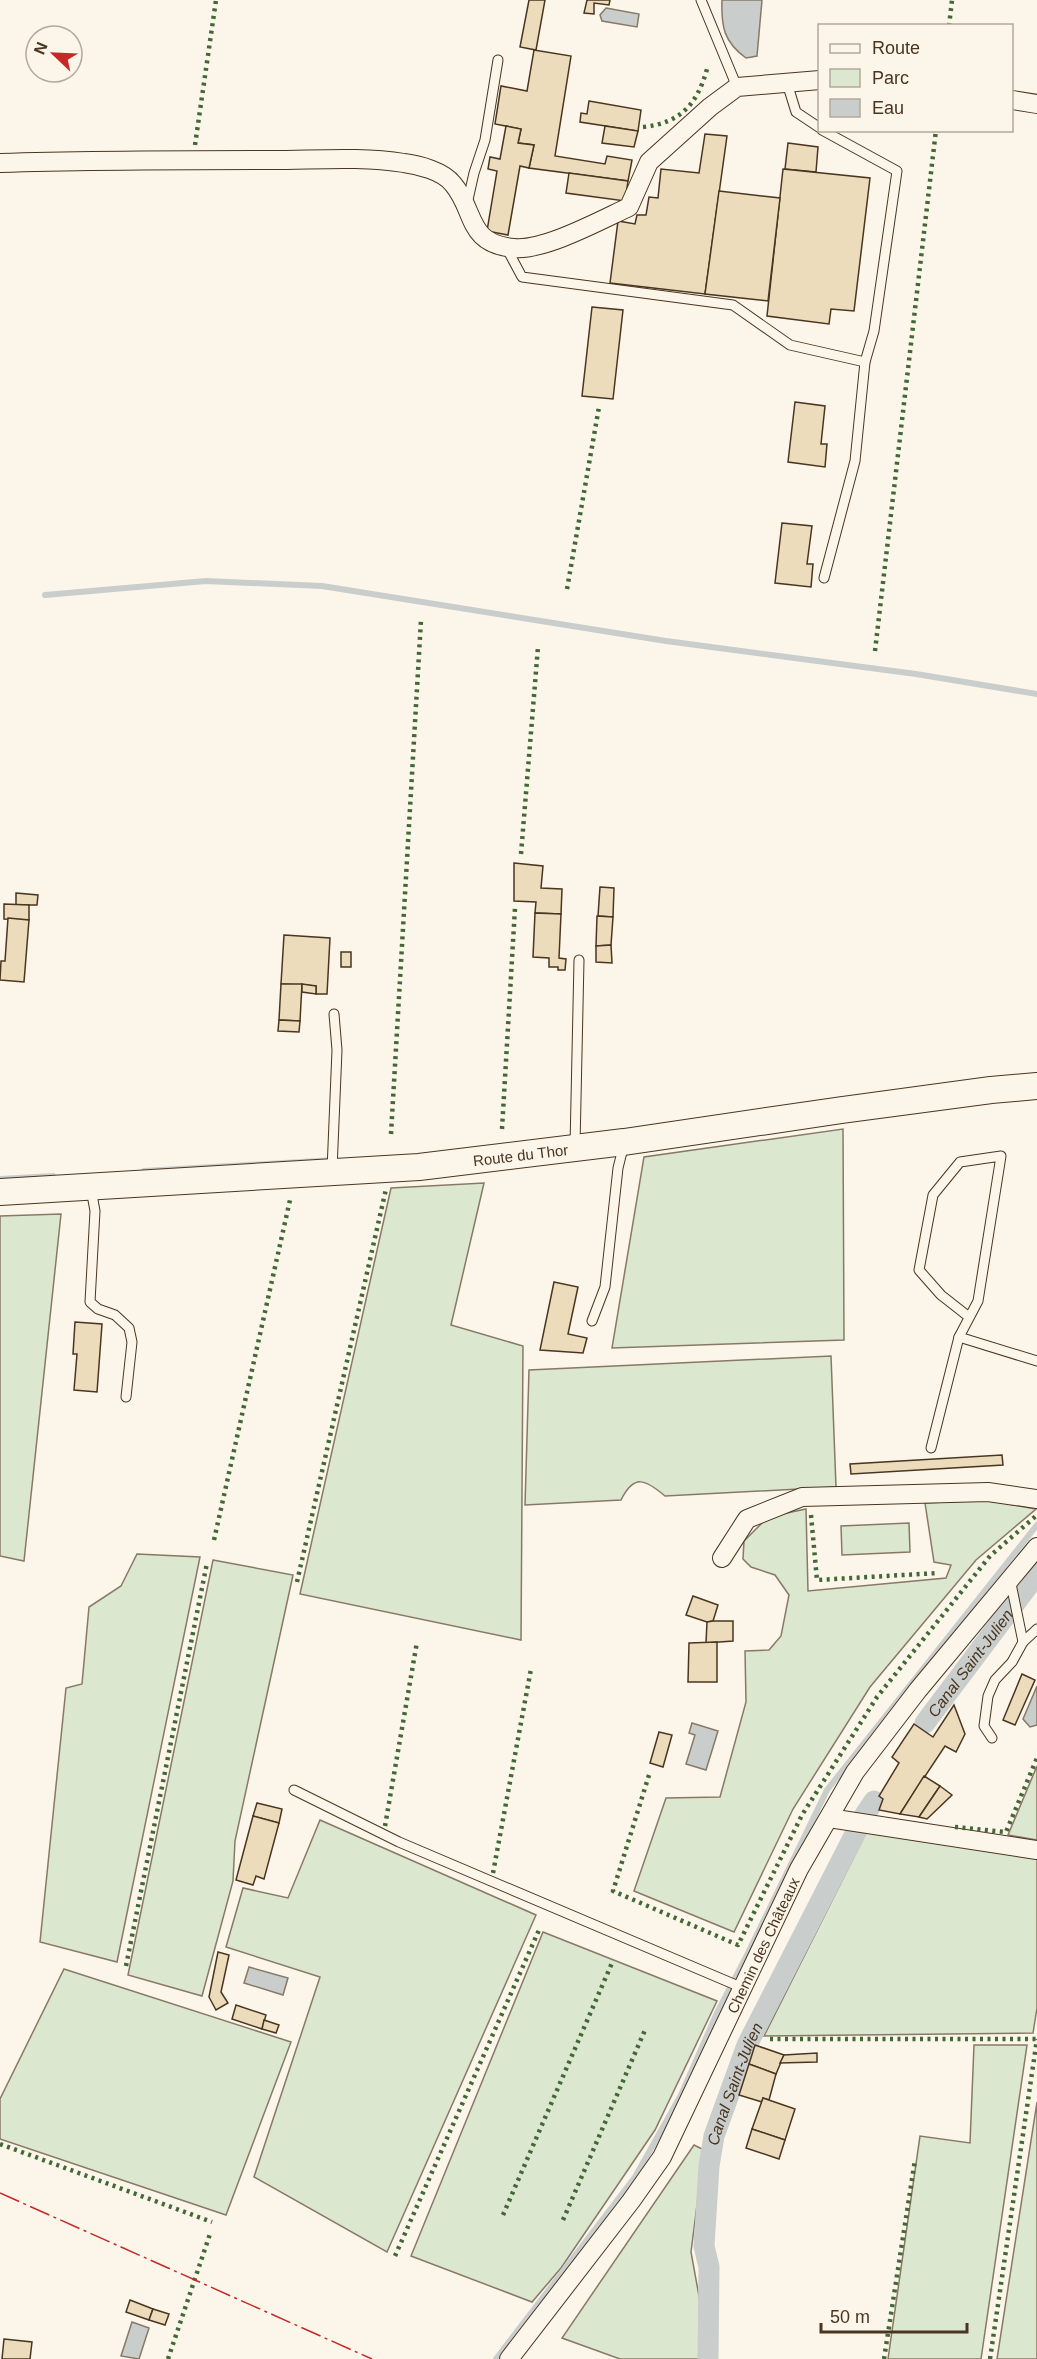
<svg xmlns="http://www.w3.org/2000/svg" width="1037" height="2359" viewBox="0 0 1037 2359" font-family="Helvetica,sans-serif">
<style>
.green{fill:#dce7d0;stroke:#887966;stroke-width:1.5}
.water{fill:#c9cecd;stroke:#887966;stroke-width:1.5}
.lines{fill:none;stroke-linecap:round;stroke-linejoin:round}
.stream{stroke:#c9cecd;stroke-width:6}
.canal{stroke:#c9cecd;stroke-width:21}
.building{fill:#ecdcbc;stroke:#4a3520;stroke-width:1.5}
.lane-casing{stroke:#4a3520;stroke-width:11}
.street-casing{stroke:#4a3520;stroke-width:20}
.secondary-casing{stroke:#4a3520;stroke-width:28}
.lane{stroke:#fbf6e9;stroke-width:9}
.street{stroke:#fbf6e9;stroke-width:18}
.secondary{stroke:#fbf6e9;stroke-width:26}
.hedge{stroke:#436837;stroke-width:4.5;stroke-dasharray:3 4.5;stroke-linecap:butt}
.power{stroke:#c62828;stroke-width:1.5;stroke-dasharray:21 4.5 3 4.5;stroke-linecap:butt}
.labels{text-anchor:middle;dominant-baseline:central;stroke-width:4.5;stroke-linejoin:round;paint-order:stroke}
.street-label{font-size:15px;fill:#4a3520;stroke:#fbf6e9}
.water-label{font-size:16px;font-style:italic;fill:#4a3520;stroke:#fbf6e9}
</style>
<rect width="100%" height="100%" fill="#fbf6e9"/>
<g class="green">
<path d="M843 1129 844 1340 612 1348 644 1157Z"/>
<path d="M484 1183 451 1325 523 1346 521 1640 300 1594 391 1188Z"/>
<path d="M61 1214 24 1561 0 1556V1216Z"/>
<path d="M831 1356 836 1487 665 1496C645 1479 634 1474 621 1500L525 1505 529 1370Z"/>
<path d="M986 1500 1036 1509 976 1560 870 1687 793 1809 734 1932 634 1891 666 1798 720 1797 746 1702 745 1651 769 1650 781 1636 789 1595 775 1575 751 1567 743 1559 744 1541 768 1517 806 1509 808 1591 946 1578 951 1565 934 1562 925 1503Z"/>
<path d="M909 1523 910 1552 842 1555 841 1526Z"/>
<path d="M137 1554 200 1557 117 1962 40 1942 66 1688 82 1684 89 1607 121 1586Z"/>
<path d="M213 1560 293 1575 235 1841 233 1881 202 1996 128 1975Z"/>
<path d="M1037 1766V1840L1008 1835Z"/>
<path d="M320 1820 536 1915 387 2252 254 2177 320 1977 226 1947 243 1888 288 1898Z"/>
<path d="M867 1831 1037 1856V2008L1033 2033 764 2036Z"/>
<path d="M543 1932 717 2001 655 2130 561 2268 532 2302 411 2256Z"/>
<path d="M64 1969 291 2042 226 2215 0 2139V2099Z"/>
<path d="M974 2045H1027L981 2359H888L920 2136 970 2143Z"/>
<path d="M1037 2102V2359H997Z"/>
<path d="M694 2145 704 2150 691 2252 703 2318 701 2359H620L562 2338Z"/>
</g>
<g class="water">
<path d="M722 0H762L757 56 746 58C724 42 721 27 722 0Z"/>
<path d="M606 8 639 14 637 27 602 21 600 15Z"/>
<path d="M1037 1686V1725L1030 1727 1023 1719Z"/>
<path d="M692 1723 718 1731 706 1770 686 1764 695 1735 689 1733Z"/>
<path d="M249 1967 288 1978 283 1995 244 1983Z"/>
<path d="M132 2322 149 2328 139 2359 121 2356Z"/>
</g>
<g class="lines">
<g class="stream">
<path d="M45 595 206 581 322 586 666 641 916 674 1037 694"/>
<path d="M144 1171 335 1160"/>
<path d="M0 1179 53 1176"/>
<path d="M496 2359 635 2177 681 2095 717 2013 746 1957 827 1790 1037 1525"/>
</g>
<g class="canal">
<path id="s1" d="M925 1723 1037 1574"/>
<path d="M864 1816 874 1801"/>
<path id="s2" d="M708 2359 709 2267 704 2246 709 2166 714 2136 747 2045 856 1832"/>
</g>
</g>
<g class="building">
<path d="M529 0H545L536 50 520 47Z"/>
<path d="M587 0H610L609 5 594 3V14L584 13Z"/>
<path d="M534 50 571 56 555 156 605 164 607 156 632 160 628 181 529 168 534 145 518 143 521 129 495 124 501 86 527 91Z"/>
<path d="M589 101 641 110 638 131 580 122 581 113 587 114Z"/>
<path d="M506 126 521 129 518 143 534 145 529 168 520 166 508 235 487 231 497 171 488 169 490 157 500 159Z"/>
<path d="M605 126 638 131 634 147 602 143Z"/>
<path d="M705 134 727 136 705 294 610 283 618 221 635 224 637 215H646L649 197 658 198 661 169 699 173Z"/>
<path d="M788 143 818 147 816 172 785 169Z"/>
<path d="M783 169 870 178 854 311 831 309 829 324 767 316Z"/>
<path d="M569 173 628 181 625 201 566 193Z"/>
<path d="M719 191 780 198 768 301 705 294Z"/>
<path d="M592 307 623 310 613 399 582 396Z"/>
<path d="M795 402 825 406 821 444H827L825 467 788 462Z"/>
<path d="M782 523 812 526 807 564H813L811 587 775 583Z"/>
<path d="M514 863 543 866 541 888 562 889 561 914 535 913 536 902 514 901Z"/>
<path d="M600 887 614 888 613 917 598 916Z"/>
<path d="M16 893 38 895 37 905H16Z"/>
<path d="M4 904 29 905V920L4 919Z"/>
<path d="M535 913 561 914 559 958 566 959 565 970H558V967H549V958L533 957Z"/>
<path d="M597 916 613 917 611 945 596 946Z"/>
<path d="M8 918 29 920 24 982 0 980 1 961H5Z"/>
<path d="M284 935 330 938 327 994H316V986L281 984Z"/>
<path d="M611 945 612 963 596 962V946Z"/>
<rect x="341" y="952" width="10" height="15"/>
<path d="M281 984H302L300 1021 279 1020Z"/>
<path d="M302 984 316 986V994L302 992Z"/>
<path d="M279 1020 300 1021 299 1032 278 1031Z"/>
<path d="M554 1282 578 1287 568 1334 587 1338 583 1353 540 1350Z"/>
<path d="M75 1322 102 1324 97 1392 74 1390 77 1354H73Z"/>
<path d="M1002 1455 1003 1465 851 1474 850 1464Z"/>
<path d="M693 1596 718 1605 713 1621 707 1622 686 1615Z"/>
<path d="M713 1621H733V1641L706 1643 707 1622Z"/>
<path d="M717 1642V1682H688L689 1643Z"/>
<path d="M1022 1674 1035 1680 1015 1725 1003 1720Z"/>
<path d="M954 1705 965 1734 956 1752 945 1746 900 1814 879 1810 883 1799 879 1796 899 1763 892 1757 914 1724 933 1737Z"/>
<path d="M659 1732 672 1735 663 1767 650 1763Z"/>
<path d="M924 1776 940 1786 919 1817 900 1814Z"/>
<path d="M940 1786 952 1795 927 1819 919 1817Z"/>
<path d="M257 1803 282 1809 279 1823 253 1816Z"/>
<path d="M253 1816 279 1823 264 1879 256 1876 253 1885 236 1880Z"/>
<path d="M218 1952 229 1955 221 1992 228 2003 216 2010 209 1997Z"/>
<path d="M236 2005 266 2015 262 2029 232 2019Z"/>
<path d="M264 2020 279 2025 276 2033 262 2029Z"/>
<path d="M755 2045 784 2055 776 2074 749 2064Z"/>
<path d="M817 2053V2062L780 2063 784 2055Z"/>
<path d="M749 2064 776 2074 769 2100 763 2098 762 2102 739 2095Z"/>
<path d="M763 2098 795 2109 785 2140 752 2129Z"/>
<path d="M752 2129 785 2140 779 2159 746 2148Z"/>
<path d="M130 2300 153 2309 149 2320 126 2312Z"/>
<path d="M153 2309 169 2314 165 2325 149 2320Z"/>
<path d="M4 2339 32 2342 30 2359H2Z"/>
</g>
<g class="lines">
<defs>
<g id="lane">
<path d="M701 0 737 87"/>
<path d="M787 83 796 112 820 128"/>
<path d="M822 130 897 171 874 331 865 362 855 461 824 578"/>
<path d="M467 204 474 173 485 140 498 60"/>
<path d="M506 247 522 277 733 305 790 345 865 362"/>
<path d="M575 1146 579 960"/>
<path d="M332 1170 337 1050 334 1014"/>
<path d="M91 1189 95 1211 90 1302 98 1309 115 1315 129 1328 132 1342 126 1397"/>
<path d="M969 1317 941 1295 919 1270 933 1195 960 1162 1001 1156 978 1301 959 1337 1037 1361"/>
<path d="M592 1321 605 1287 618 1168 624 1144"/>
<path d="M931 1448 959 1337"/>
<path d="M1023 1642 1037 1629"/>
<path d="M992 1738 984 1726 988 1696 995 1680 1012 1662 1023 1642 1010 1579"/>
<path d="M294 1790 399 1842 743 1988"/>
</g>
<g id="street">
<path d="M1012 100 1037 104"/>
<path d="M0 163C91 160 181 160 272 160 315 160 361 156 404 163 419 165 443 171 453 184 476 211 466 244 514 248 544 251 601 220 629 207L649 162 710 107 737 87 820 80"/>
<path d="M722 1558 747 1519 802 1497 988 1492 1037 1499"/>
<path d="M829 1818 1037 1850"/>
<path id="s3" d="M509 2359 631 2201 662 2157 799 1869 855 1772 918 1690 1037 1547"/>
</g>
<g id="secondary">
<path id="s4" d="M0 1192 419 1167 624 1142 842 1110 991 1090 1037 1086"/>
</g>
</defs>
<use href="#lane" class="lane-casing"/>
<use href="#street" class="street-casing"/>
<use href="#secondary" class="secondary-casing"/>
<use href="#lane" class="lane"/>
<use href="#street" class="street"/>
<use href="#secondary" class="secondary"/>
<g class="hedge">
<path d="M949 26 952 0"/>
<path d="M643 127C680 123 697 105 707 69"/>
<path d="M195 145 216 0"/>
<path d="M567 589 599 407"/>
<path d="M875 651 936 130"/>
<path d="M521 854 538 647"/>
<path d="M502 1129 515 908"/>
<path d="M391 1134 421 620"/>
<path d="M811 1515 817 1580 938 1573"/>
<path d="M214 1540 290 1200"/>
<path d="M297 1582 386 1189"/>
<path d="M649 1775 613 1891 738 1945 802 1815 877 1697 990 1556 1037 1515"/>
<path d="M385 1826 417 1642"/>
<path d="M955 1827 1006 1832 1037 1758"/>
<path d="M493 1873 531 1669"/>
<path d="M126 1966 207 1563"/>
<path d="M770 2039H1037"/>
<path d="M0 2144 212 2222"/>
<path d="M503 2215 612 1963"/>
<path d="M563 2220 645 2030"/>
<path d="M395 2256 539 1930"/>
<path d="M168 2359 210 2234"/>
<path d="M884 2359 915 2160"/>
<path d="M990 2359 1037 2039"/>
</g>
<path class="power" d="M0 2193 372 2359"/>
</g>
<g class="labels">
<g class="street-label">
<text stroke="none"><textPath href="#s4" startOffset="522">Route du Thor</textPath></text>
<text stroke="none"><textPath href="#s3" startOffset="488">Chemin des Châteaux</textPath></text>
</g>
<g class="water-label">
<text stroke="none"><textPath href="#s1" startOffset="75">Canal Saint-Julien</textPath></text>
<text stroke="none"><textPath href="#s2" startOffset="280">Canal Saint-Julien</textPath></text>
</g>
</g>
<rect x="818" y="24" width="195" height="108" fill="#fbf6e9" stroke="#b4a999" stroke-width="1.5"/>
<rect x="830" y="44" width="30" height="9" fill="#fbf6e9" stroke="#b4a999" stroke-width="1.5"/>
<text x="872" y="54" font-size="18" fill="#4a3520">Route</text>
<rect x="830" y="69" width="30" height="18" fill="#dce7d0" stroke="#b4a999" stroke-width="1.5"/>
<text x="872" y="84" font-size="18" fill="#4a3520">Parc</text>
<rect x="830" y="99" width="30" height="18" fill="#c9cecd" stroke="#b4a999" stroke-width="1.5"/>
<text x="872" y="114" font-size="18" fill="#4a3520">Eau</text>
<g transform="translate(54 54) rotate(293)"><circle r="28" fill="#fbf6e9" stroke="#b4a999" stroke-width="1.5"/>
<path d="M0-4.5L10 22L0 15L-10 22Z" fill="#c62828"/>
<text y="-9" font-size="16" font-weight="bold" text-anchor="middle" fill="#4a3520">N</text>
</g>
<path d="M821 2323v9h146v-9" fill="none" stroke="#4a3520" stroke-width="3"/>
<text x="830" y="2323" font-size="18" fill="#4a3520" stroke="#fbf6e9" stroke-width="4.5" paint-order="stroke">50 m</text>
</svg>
